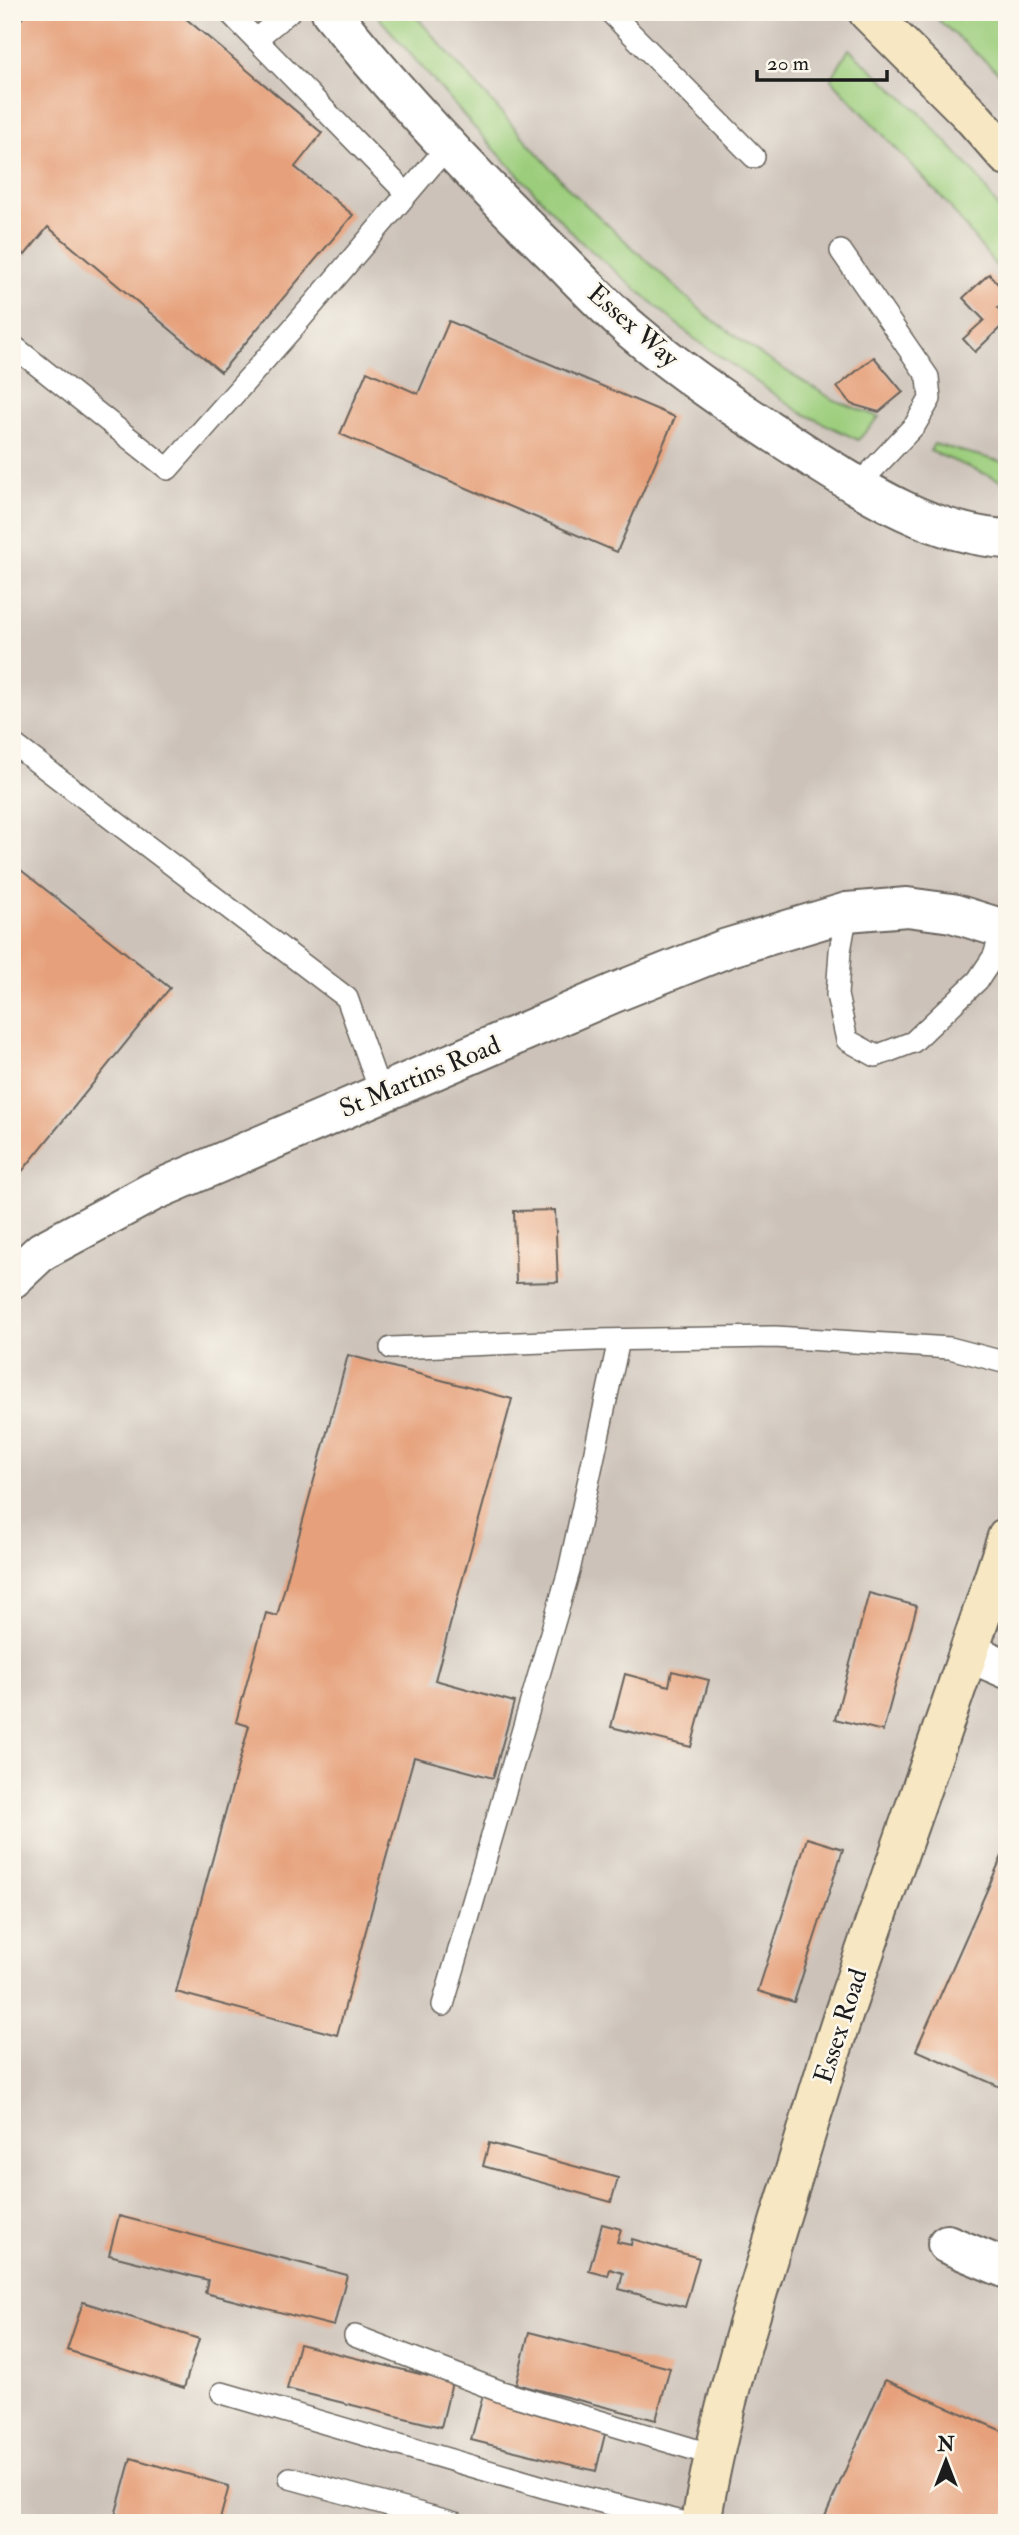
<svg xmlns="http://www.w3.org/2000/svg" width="1019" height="2535" viewBox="0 0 1019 2535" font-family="'IM FELL Double Pica',serif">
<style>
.industrial{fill:#ccc2b9}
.green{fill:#9bcd7c;stroke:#5c744c;stroke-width:2}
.building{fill:#e6a17b}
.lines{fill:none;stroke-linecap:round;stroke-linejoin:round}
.lane-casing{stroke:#69645d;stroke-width:24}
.street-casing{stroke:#69645d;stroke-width:42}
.secondary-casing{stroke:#69645d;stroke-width:42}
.lane{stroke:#fff;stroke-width:21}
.street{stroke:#fff;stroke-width:38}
.secondary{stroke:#f7e8c3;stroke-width:38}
.labels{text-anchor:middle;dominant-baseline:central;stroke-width:5;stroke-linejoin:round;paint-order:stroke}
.street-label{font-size:26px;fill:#1c1c1c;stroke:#fbf7ec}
</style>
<rect width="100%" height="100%" fill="#fbf7ec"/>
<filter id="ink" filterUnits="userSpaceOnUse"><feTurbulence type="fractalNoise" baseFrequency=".0143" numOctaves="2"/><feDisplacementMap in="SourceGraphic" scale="14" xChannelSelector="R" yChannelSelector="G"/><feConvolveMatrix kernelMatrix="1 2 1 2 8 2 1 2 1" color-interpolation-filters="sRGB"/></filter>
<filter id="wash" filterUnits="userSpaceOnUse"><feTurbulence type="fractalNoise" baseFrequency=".00686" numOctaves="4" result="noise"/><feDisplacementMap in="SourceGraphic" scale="28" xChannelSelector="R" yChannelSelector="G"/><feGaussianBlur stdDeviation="1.57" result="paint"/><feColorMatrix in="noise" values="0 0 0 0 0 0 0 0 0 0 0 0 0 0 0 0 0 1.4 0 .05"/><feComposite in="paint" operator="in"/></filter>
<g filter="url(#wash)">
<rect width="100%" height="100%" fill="#f7e9d5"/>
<rect class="industrial" x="12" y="12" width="995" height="2511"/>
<g class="green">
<path d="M374 12H412L570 190 706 315 767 359 834 400 879 417 858 440 800 412 692 337 579 240 472 125Z"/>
<path d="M929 12H1007V80L937 19Z"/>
<path d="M849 49 919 112 974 172 1007 220V280L946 202 831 79Z"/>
<path d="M934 444 1007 463V483L930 451Z"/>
</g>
<g id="blocks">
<g class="building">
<path d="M27 12H178L322 133 295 167 353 215 221 372 48 227 25 255 12 244V30Z"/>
<path d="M989 274 1007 294V299L998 308 1007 317V321L975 352 963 339 984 320 963 298Z"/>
<path d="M449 321 675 417 617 552 340 434 367 371 418 394Z"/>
<path d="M874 357 903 392 879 412 851 404 837 387Z"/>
<path d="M12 863 170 988 12 1184Z"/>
<path d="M555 1210 558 1282 516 1283 514 1211Z"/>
<path d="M348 1355 512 1399 435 1680 514 1702 493 1778 414 1757 337 2035 176 1992 249 1726 236 1722 266 1613 277 1616Z"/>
<path d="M869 1593 917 1606 883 1731 835 1719Z"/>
<path d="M672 1671 709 1680 691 1747 611 1727 625 1674 669 1686Z"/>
<path d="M807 1838 843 1849 794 2002 758 1991Z"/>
<path d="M1007 1845V2090L916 2050Z"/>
<path d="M489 2143 618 2178 611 2202 483 2166Z"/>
<path d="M119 2216 347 2275 334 2326 205 2293 208 2280 109 2255Z"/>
<path d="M602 2224 621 2229 617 2242 631 2245 632 2239 699 2258 685 2307 619 2289 623 2273 610 2269 608 2276 589 2271Z"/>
<path d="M83 2302 199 2339 184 2388 67 2350Z"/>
<path d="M529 2332 670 2368 656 2420 516 2384Z"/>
<path d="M299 2344 452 2382 441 2427 287 2389Z"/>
<path d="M885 2380 1007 2433V2523H822Z"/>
<path d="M483 2395 607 2426 596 2471 471 2440Z"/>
<path d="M131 2458 229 2486 219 2523H113Z"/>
</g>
</g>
</g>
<g filter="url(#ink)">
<use href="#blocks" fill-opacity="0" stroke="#69645d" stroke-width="2"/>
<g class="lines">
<defs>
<g id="lane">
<path d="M229 12 406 193"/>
<path d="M610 12 754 157"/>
<path d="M256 39 289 12"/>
<path d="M841 251 928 377 930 399 915 425 858 485"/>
<path d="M12 345 168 469 292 329 448 146"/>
<path d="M12 743 347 998 381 1094"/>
<path d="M847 912 840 951 837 995 847 1040 876 1056 913 1042 978 980 994 956 1003 928"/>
<path d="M391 1348 596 1340 775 1337 950 1348 1007 1363"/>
<path d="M443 2005 569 1571 619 1340"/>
<path d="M355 2336 502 2392 713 2455"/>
<path d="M222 2393 550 2489 686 2523"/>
<path d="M290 2478 455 2523"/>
</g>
<g id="street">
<path d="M331 12C399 98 475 177 553 253 579 279 605 307 633 331 689 379 752 419 814 459 873 496 935 535 1007 539"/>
<path d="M12 1279 42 1251 152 1192 614 993 727 948 847 912 907 907 952 913 1007 930"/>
<path d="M970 1653 1007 1669"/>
<path d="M947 2244 1007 2269"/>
</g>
<g id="secondary">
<path d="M868 12 969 113 1007 156"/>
<path d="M701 2523C720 2409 755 2300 789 2190 809 2126 827 2061 849 1998 901 1844 957 1692 1007 1537"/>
</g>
</defs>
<use href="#lane" class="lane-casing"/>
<use href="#street" class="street-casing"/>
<use href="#secondary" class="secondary-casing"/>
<use href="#lane" class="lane"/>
<use href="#street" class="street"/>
<use href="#secondary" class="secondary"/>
</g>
</g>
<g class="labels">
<g class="street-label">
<text transform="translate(633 326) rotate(41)">Essex Way</text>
<text transform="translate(420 1077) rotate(-23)">St Martins Road</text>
<text transform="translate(841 2026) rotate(-72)">Essex Road</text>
</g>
</g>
<rect width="1019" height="2535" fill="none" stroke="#fbf7ec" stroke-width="42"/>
<g transform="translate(946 2461)" stroke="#fbf7ec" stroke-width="5" paint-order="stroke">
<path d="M0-5L12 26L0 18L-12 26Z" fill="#1c1c1c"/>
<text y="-10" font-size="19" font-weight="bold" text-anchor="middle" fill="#1c1c1c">N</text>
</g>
<path d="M757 70v10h130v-10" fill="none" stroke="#1c1c1c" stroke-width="3.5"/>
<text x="767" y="70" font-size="21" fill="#1c1c1c" stroke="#fbf7ec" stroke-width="5" paint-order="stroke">20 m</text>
</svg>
